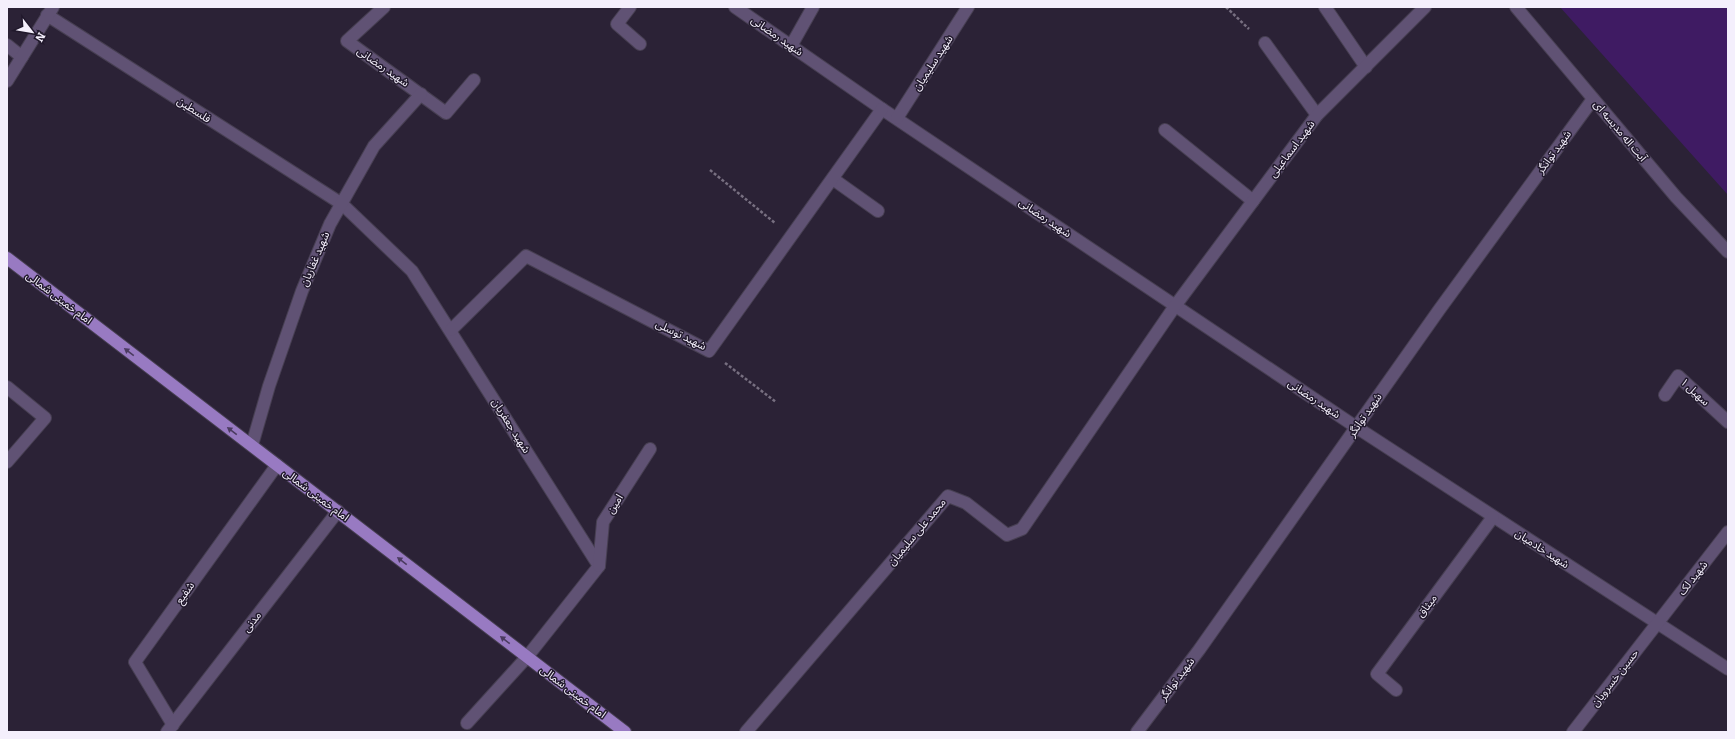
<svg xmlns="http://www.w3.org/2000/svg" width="1735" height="739" viewBox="0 0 1735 739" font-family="Bitter,'Noto Sans Arabic',serif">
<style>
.green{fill:#3f1b63}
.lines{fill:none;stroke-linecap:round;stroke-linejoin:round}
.minor-casing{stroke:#473f52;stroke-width:14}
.major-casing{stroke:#473f52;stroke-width:14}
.path{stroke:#776f80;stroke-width:2.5;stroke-dasharray:3 2;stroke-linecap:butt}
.minor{stroke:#605274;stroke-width:12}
.major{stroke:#987ac2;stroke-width:12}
.oneway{fill:#4b3b60}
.labels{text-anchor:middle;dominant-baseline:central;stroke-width:3;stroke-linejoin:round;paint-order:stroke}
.street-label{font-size:11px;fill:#f4effc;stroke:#21192c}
</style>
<rect width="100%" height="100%" fill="#2b2236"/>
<path class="green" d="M1560 7H1728V195Z"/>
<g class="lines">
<defs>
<g id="minor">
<path d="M384 7 347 41 446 113 474 80"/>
<path d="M630 7 617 24 640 44"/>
<path d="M735 7 882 109 1356 427 1728 669"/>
<path d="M1325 7 1366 67"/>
<path d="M1516 7 1676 197 1728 252"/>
<path d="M47 15 342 204 412 271 599 566 527 657 467 723"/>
<path d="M1265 43 1317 115"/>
<path d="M7 45 22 57"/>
<path d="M791 46 813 7"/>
<path d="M7 81 53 7"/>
<path d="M897 118 968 7"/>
<path d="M1165 130 1253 201"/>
<path d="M833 179 878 211"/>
<path d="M451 330 526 256 709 351 882 109"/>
<path d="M7 387 45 418 7 462"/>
<path d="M1665 395 1678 376 1728 422"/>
<path d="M252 445 269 386 302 291 330 224 374 146 421 94"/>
<path d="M599 566 603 522 650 449"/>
<path d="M1396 690 1377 674 1493 517"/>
<path d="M173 725 135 662 277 465"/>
<path d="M167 732 338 511"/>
<path d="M746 732 948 496 966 503 1007 535 1022 529 1175 306 1317 115 1425 7"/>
<path d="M1137 732 1199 650 1439 310 1593 99"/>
<path d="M1573 732 1728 532"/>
</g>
<path id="major" d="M7 258 625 732"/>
</defs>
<use href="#minor" class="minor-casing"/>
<use href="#major" class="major-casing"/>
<g class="path">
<path d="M1226 7 1249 29"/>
<path d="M710 170 775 223"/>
<path d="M725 363 776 402"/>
</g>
<use href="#minor" class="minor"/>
<use href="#major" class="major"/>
</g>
<defs><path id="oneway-solid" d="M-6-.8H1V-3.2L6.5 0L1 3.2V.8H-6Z"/></defs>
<g class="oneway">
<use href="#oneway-solid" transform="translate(129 352) rotate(-143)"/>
<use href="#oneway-solid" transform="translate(232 431) rotate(-143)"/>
<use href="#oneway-solid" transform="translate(402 561) rotate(-142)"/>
<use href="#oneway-solid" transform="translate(505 640) rotate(-142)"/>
</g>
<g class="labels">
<g class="street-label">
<text transform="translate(777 36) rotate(35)">شهید رمضانی</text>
<text transform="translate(933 63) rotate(-57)">شهید سلیمیان</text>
<text transform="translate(383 67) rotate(35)">شهید رمضانی</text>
<text transform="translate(194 110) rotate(33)">فلسطین</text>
<text transform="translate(1620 131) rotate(50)">آیت اله مدیسه ای</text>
<text transform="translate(1292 149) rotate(-53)">شهید اسماعیلی</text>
<text transform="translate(1554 152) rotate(-54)">شهید توانگر</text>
<text transform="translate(1045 218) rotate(34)">شهید رمضانی</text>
<text transform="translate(315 259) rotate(-67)">شهید غفاریان</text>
<text transform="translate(59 298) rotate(37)">امام خمینی شمالی</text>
<text transform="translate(681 335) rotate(26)">شهید توسلی</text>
<text transform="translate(1695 392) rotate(43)">سهیل ۱</text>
<text transform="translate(1314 399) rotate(34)">شهید رمضانی</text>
<text transform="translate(1365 415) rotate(-55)">شهید توانگر</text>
<text transform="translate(511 426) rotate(58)">شهید جعفریان</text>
<text transform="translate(316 495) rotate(37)">امام خمینی شمالی</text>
<text transform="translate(615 504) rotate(-58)">امین</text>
<text transform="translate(917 532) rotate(-50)">محمد علی سلیمیان</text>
<text transform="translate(1542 549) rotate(33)">شهید خادمیان</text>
<text transform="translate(1693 578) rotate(-52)">شهید لک</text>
<text transform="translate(185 593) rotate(-54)">شفیع</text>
<text transform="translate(1427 606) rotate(-53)">میثاق</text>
<text transform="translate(252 622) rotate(-52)">مدنی</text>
<text transform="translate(1615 678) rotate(-52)">حسین خسرویان</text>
<text transform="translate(1177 679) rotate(-53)">شهید توانگر</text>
<text transform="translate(573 692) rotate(37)">امام خمینی شمالی</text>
</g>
</g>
<rect width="1735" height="739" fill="none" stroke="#f4effc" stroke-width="16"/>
<g transform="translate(32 32) rotate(121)" stroke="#21192c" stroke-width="3" paint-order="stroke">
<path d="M0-3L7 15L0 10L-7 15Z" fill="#f4effc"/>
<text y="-6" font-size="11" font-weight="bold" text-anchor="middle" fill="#f4effc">N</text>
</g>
</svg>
